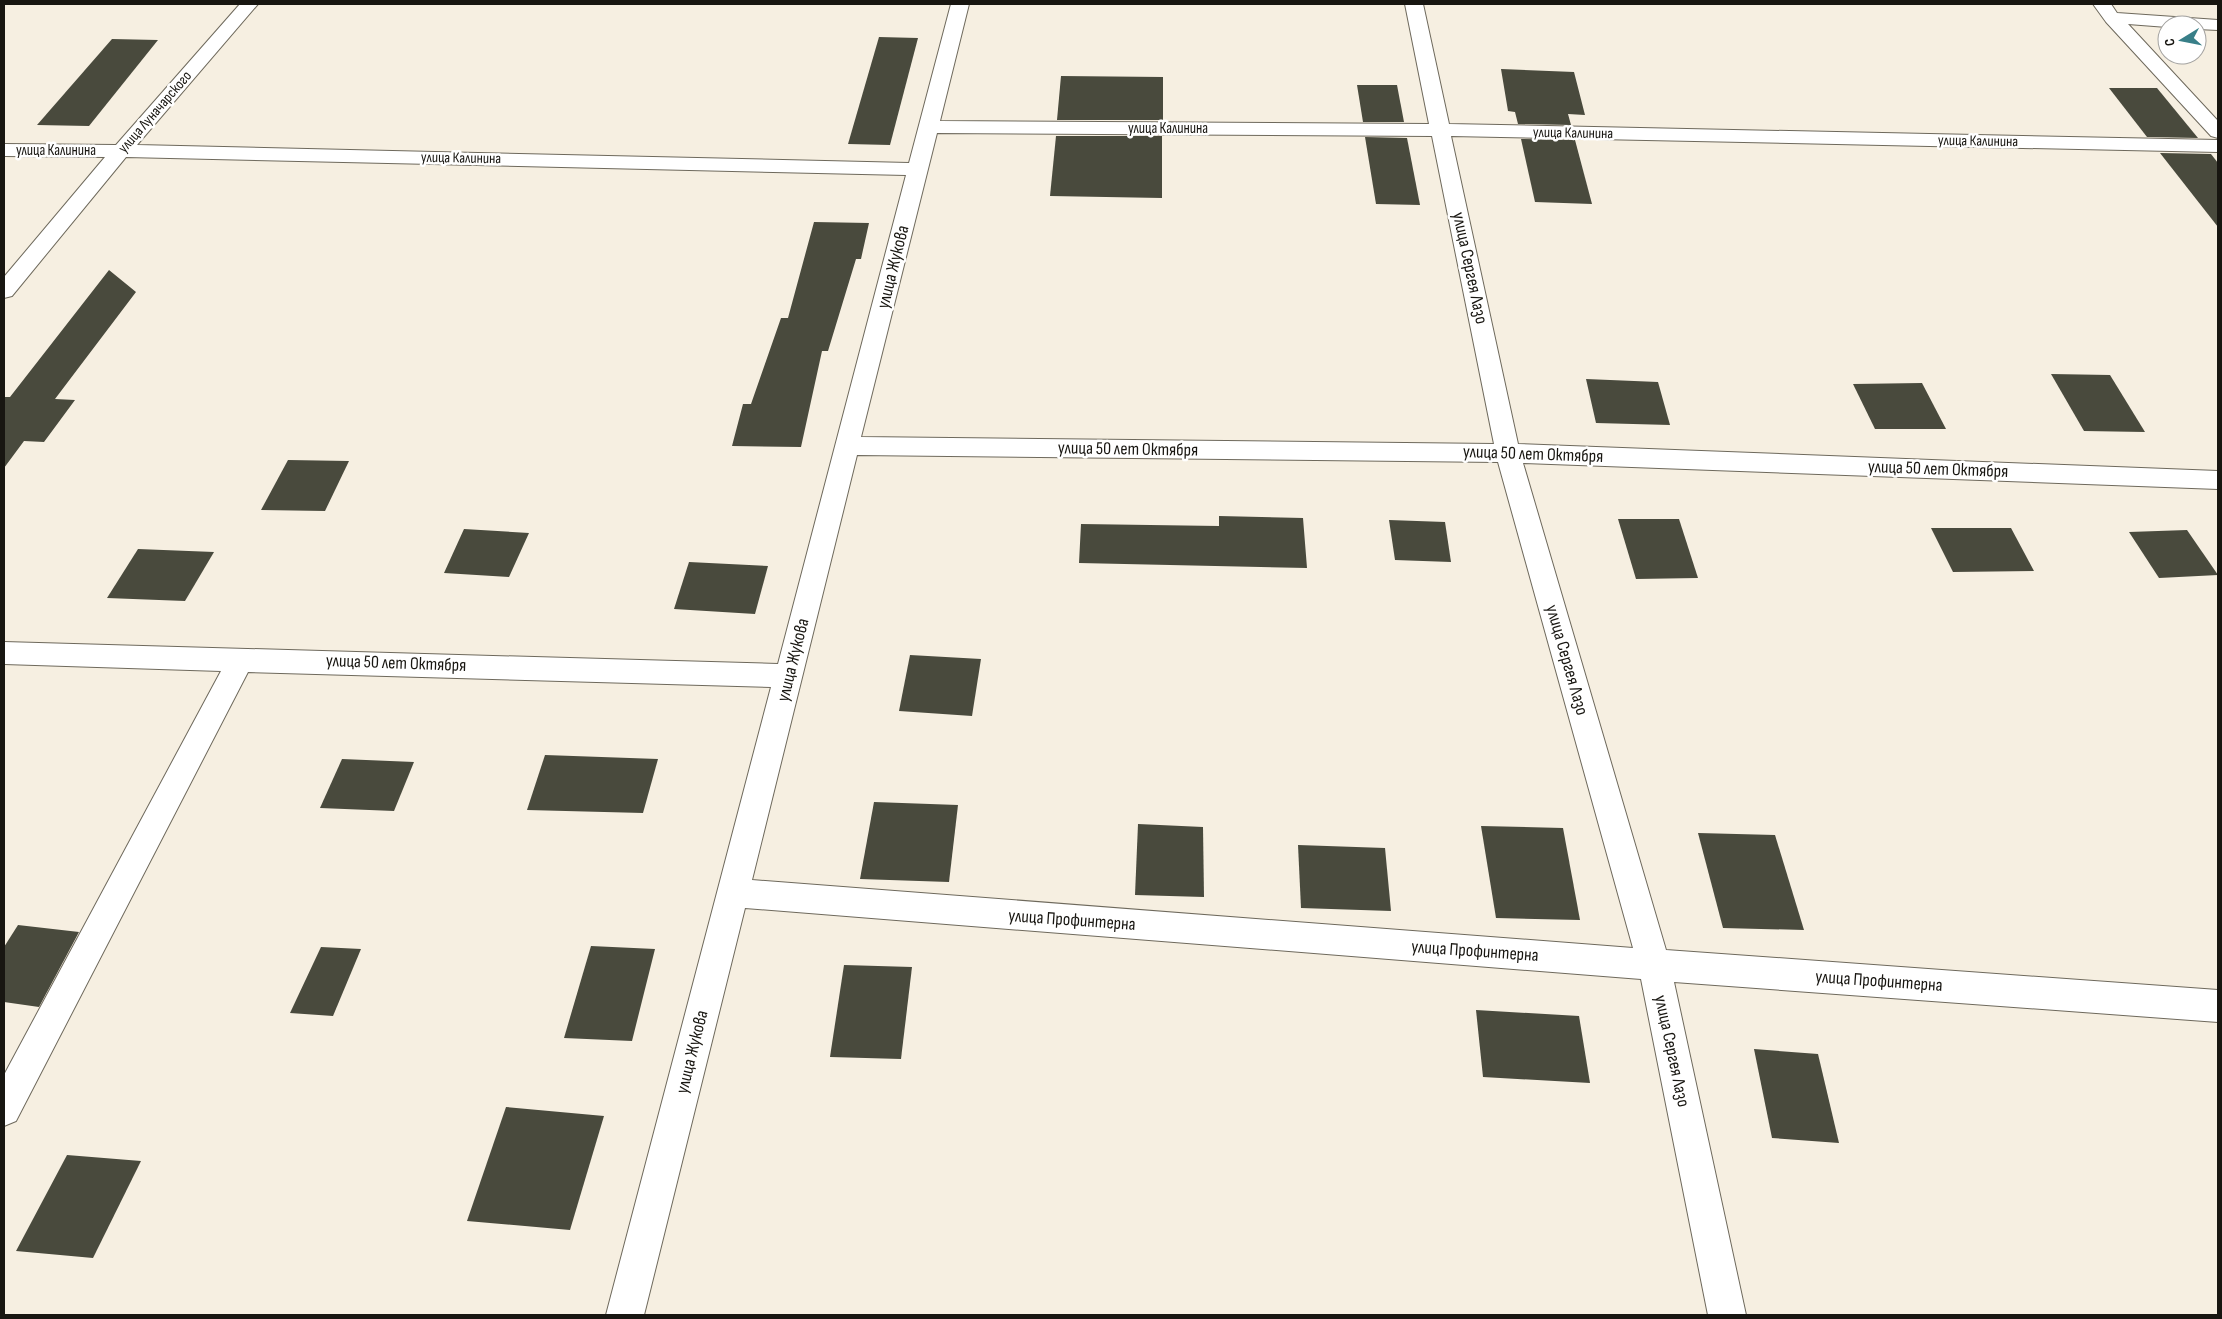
<svg xmlns="http://www.w3.org/2000/svg" width="2222" height="1319" viewBox="0 0 2222 1319" font-family="'Sofia Sans Condensed',sans-serif">
<style>
.building{fill:#494a3d}
.lines{fill:none;stroke-linecap:round;stroke-linejoin:round}
.minor-casing{stroke:#6e695c;stroke-width:2}
.minor{fill:#fff;fill-rule:evenodd}
.labels{text-anchor:middle;dominant-baseline:central;stroke-width:5;stroke-linejoin:round;paint-order:stroke}
.far-street-label{font-size:15px;fill:#181611;stroke:#fff}
.street-label{font-size:18px;fill:#181611;stroke:#fff}
</style>
<rect width="100%" height="100%" fill="#f6efe1"/>
<g class="building">
<path d="M879 37 918 38 890 145 848 144Z"/>
<path d="M112 39 158 40 89 126 37 125Z"/>
<path d="M1501 69 1574 72 1585 115 1568 114 1571 125 1518 124 1515 112 1508 111Z"/>
<path d="M1061 76 1163 77V120H1057Z"/>
<path d="M1357 85H1397L1404 122H1363Z"/>
<path d="M2109 88H2157L2198 138 2147 137Z"/>
<path d="M1056 136H1162V198L1050 196Z"/>
<path d="M1365 137 1407 138 1420 205 1376 204Z"/>
<path d="M1521 139 1575 140 1592 204 1535 202Z"/>
<path d="M2160 153 2211 154 2218 163V227Z"/>
<path d="M814 222 869 223 861 259H856L828 351H822L801 447 732 446 743 404H751L781 318H788Z"/>
<path d="M109 270 136 292 55 399 75 400 44 442 24 441 4 468V397H10Z"/>
<path d="M2051 374 2110 375 2145 432 2084 431Z"/>
<path d="M1586 379 1658 382 1670 425 1596 423Z"/>
<path d="M1922 383 1946 429H1875L1853 384Z"/>
<path d="M288 460 349 461 325 511 261 510Z"/>
<path d="M1219 516 1303 518 1307 568 1079 563 1081 524 1219 526Z"/>
<path d="M1618 519H1679L1698 578 1636 579Z"/>
<path d="M1389 520 1445 522 1451 562 1395 560Z"/>
<path d="M1931 528H2011L2034 571 1953 572Z"/>
<path d="M464 529 529 533 509 577 444 573Z"/>
<path d="M2187 530 2218 575 2159 578 2129 532Z"/>
<path d="M138 549 214 552 185 601 107 598Z"/>
<path d="M689 562 768 566 755 614 674 609Z"/>
<path d="M910 655 981 659 972 716 899 711Z"/>
<path d="M545 755 658 759 643 813 527 810Z"/>
<path d="M342 759 414 762 394 811 320 808Z"/>
<path d="M874 802 958 805 949 882 860 879Z"/>
<path d="M1138 824 1203 827 1204 897 1135 895Z"/>
<path d="M1481 826 1563 828 1580 920 1496 918Z"/>
<path d="M1698 833 1775 835 1804 930 1723 928Z"/>
<path d="M1298 845 1385 848 1391 911 1301 908Z"/>
<path d="M18 925 79 932 39 1007 4 1002V947Z"/>
<path d="M591 946 655 949 632 1041 564 1038Z"/>
<path d="M321 947 361 949 333 1016 290 1013Z"/>
<path d="M844 965 912 967 901 1059 830 1057Z"/>
<path d="M1476 1010 1579 1016 1590 1083 1483 1077Z"/>
<path d="M1754 1049 1818 1054 1839 1143 1772 1138Z"/>
<path d="M506 1107 604 1116 570 1230 467 1221Z"/>
<path d="M67 1155 141 1161 93 1258 16 1251Z"/>
</g>
<g class="lines">
<defs>
<g id="minor">
<path d="M240 4H258L137 145 909 163 951 4H969L940 121 1429 124 1405 4H1423L1449 124 2218 140V152L1451 136 1518 444 2218 471V489L1523 463 1666 950 2218 990V1022L1674 982 1746 1315H1708L1641 979 745 908 644 1315H606L771 687 248 672 16 1121 4 1126V1075L221 671 4 664V642L778 664 906 175 126 157 12 296 4 298V277L105 157 4 156V144L116 145ZM937 133 1432 136 1494 444 861 437ZM857 455 1498 462 1633 948 752 880Z"/>
<path d="M2093 4H2111L2117 13 2218 20V30L2197 29V25H2167V27L2128 24 2218 121V138L2211 136 2106 22Z"/>
</g>
</defs>
<use href="#minor" class="minor-casing"/>
<use href="#minor" class="minor"/>
</g>
<g class="labels">
<g class="far-street-label">
<text transform="translate(155 112) rotate(-49)">улица Луначарского</text>
<text x="1168" y="128">улица Калинина</text>
<text transform="translate(1573 133) rotate(1)">улица Калинина</text>
<text transform="translate(1978 141) rotate(1)">улица Калинина</text>
<text x="56" y="150">улица Калинина</text>
<text transform="translate(461 158) rotate(1)">улица Калинина</text>
</g>
<g class="street-label">
<text transform="translate(893 267) rotate(-76)">улица Жукова</text>
<text transform="translate(1470 268) rotate(78)">улица Сергея Лазо</text>
<text transform="translate(1128 449) rotate(1)">улица 50 лет Октября</text>
<text transform="translate(1533 454) rotate(2)">улица 50 лет Октября</text>
<text transform="translate(1938 469) rotate(2)">улица 50 лет Октября</text>
<text transform="translate(793 660) rotate(-76)">улица Жукова</text>
<text transform="translate(1567 660) rotate(74)">улица Сергея Лазо</text>
<text transform="translate(396 663) rotate(2)">улица 50 лет Октября</text>
<text transform="translate(1072 920) rotate(4)">улица Профинтерна</text>
<text transform="translate(1475 951) rotate(4)">улица Профинтерна</text>
<text transform="translate(1879 981) rotate(4)">улица Профинтерна</text>
<text transform="translate(1672 1051) rotate(78)">улица Сергея Лазо</text>
<text transform="translate(692 1052) rotate(-76)">улица Жукова</text>
</g>
</g>
<rect width="2222" height="1319" fill="none" stroke="#181611" stroke-width="10"/>
<g transform="translate(2182 40) rotate(260)"><circle r="24" fill="#ffffff" stroke="#a3a2a0"/>
<path d="M0-4L9 19L0 12L-9 19Z" fill="#387f88"/>
<text y="-8" font-size="14" font-weight="bold" text-anchor="middle" fill="#181611">С</text>
</g>
</svg>
